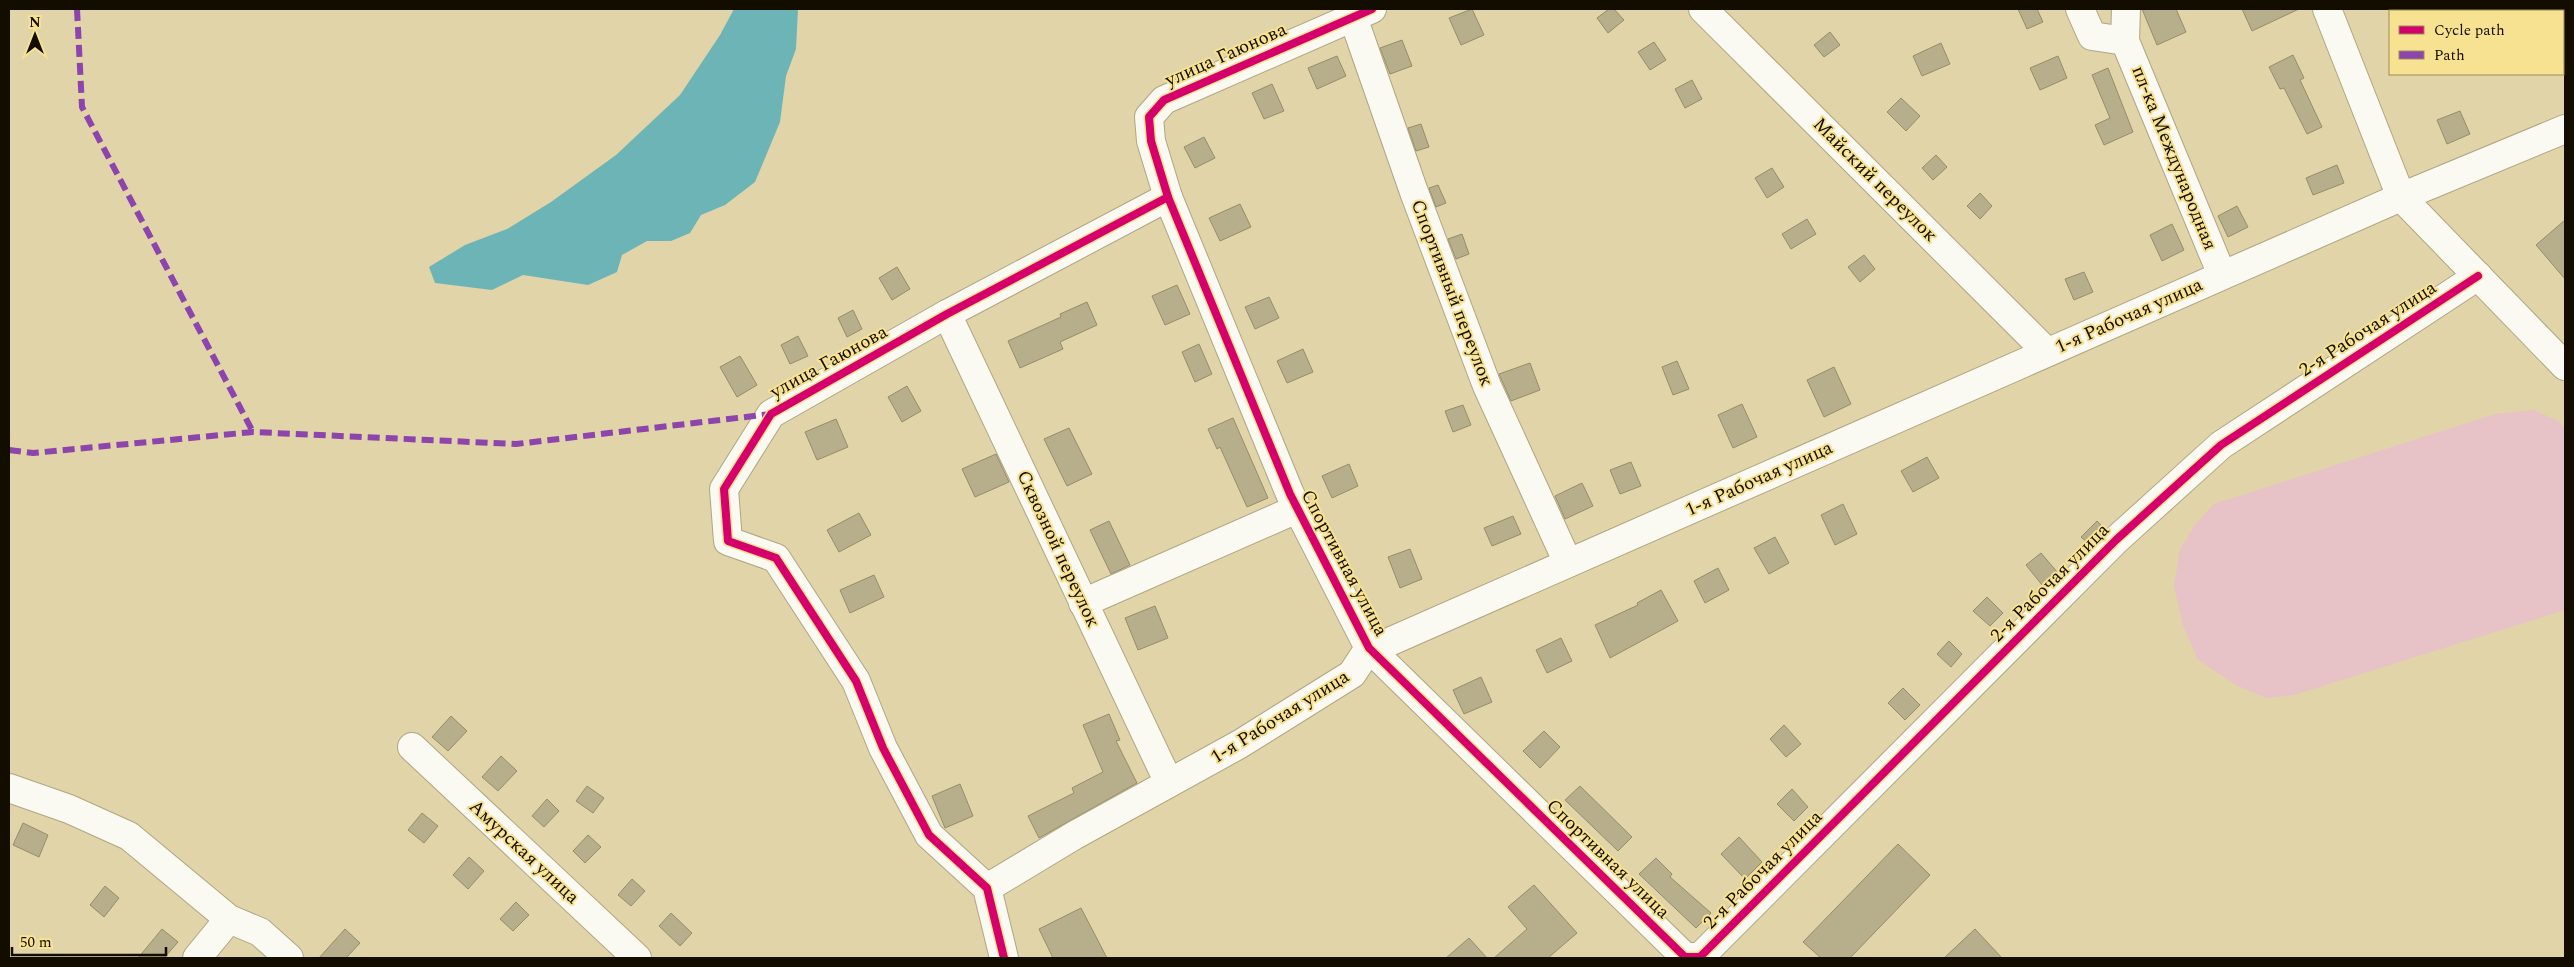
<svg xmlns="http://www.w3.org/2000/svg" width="2574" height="967" viewBox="0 0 2574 967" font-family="Spectral,serif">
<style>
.green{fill:#e7c2c6}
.water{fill:#6db4b7}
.building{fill:#b7ae8b;stroke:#968d68}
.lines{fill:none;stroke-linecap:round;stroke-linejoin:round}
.minor-casing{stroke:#afa683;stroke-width:30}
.minor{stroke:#faf9f2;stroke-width:28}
.quiet{stroke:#8e44ad;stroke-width:6;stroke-dasharray:12 6;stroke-linecap:butt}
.cycleway-casing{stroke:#f7e291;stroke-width:11}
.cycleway{stroke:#d6006c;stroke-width:8}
.labels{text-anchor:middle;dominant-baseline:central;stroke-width:4;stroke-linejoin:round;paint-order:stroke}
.street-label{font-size:19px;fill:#130d00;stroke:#f7e291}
</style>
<rect width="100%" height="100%" fill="#e0d4a8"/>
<path class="green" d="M2534 410 2558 421 2565 429V610L2294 695 2267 698 2236 685 2198 660 2183 626 2174 586 2180 550 2194 526 2214 504 2495 414Z"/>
<path class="water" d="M734 9H798L796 49 786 76 780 122 755 182 725 205 701 215 690 233 671 241H647L622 255 617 272 588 285 523 275 492 290 435 283 429 267 465 245 507 229 551 202 616 155 680 95 720 35Z"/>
<g class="building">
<path d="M1472 9 1484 35 1461 45 1449 18Z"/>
<path d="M1609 9H1614L1624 20 1608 33 1597 18Z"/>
<path d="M2018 9H2037L2043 22 2027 29Z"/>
<path d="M2142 9H2176L2186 32 2157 45Z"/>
<path d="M2242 9H2299L2252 31Z"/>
<path d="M1830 32 1840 45 1824 57 1814 45Z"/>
<path d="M1402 40 1412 66 1390 74 1380 48Z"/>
<path d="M1654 42 1666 60 1650 70 1638 52Z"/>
<path d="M1941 43 1950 64 1922 76 1913 56Z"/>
<path d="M2293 55 2304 78 2300 80 2322 127 2307 134 2284 88 2280 89 2269 67Z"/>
<path d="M1337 56 1346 76 1317 89 1308 68Z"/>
<path d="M2058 56 2067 78 2040 90 2030 68Z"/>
<path d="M2108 68 2133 132 2104 145 2095 125 2110 118 2092 75Z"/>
<path d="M1692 80 1702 99 1685 108 1675 89Z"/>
<path d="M1272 84 1284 111 1264 119 1252 93Z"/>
<path d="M1901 98 1920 116 1906 131 1887 112Z"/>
<path d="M2460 111 2470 134 2447 144 2437 120Z"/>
<path d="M1421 124 1429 147 1416 151 1408 128Z"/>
<path d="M1204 137 1215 158 1195 168 1184 147Z"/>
<path d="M1936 155 1947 167 1933 180 1922 168Z"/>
<path d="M2337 165 2344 183 2313 195 2306 178Z"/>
<path d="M1772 168 1784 187 1767 198 1755 178Z"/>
<path d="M1438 185 1446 203 1436 207 1429 188Z"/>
<path d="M1980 193 1992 206 1980 219 1967 206Z"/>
<path d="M1240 204 1251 227 1220 241 1209 218Z"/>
<path d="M2237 206 2248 227 2228 237 2218 216Z"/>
<path d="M1807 219 1816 234 1791 249 1782 234Z"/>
<path d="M2565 220V279L2536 245Z"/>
<path d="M2172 224 2184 250 2162 261 2150 235Z"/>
<path d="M1462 234 1469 254 1456 259 1448 239Z"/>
<path d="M1864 255 1875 269 1860 282 1848 267Z"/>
<path d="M897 267 910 289 892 300 879 278Z"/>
<path d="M2084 272 2093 292 2074 300 2065 279Z"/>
<path d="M1177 285 1190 314 1165 325 1152 296Z"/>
<path d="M1269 297 1279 318 1255 329 1245 307Z"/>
<path d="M1087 302 1097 325 1060 342 1063 349 1020 368 1008 341 1061 317 1060 314Z"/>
<path d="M853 310 862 329 847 337 838 318Z"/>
<path d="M798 336 808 356 790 364 781 345Z"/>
<path d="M1199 344 1212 374 1195 382 1182 352Z"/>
<path d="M1303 349 1313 372 1287 383 1277 361Z"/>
<path d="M740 356 757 385 737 397 720 367Z"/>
<path d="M1677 361 1689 389 1673 395 1662 367Z"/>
<path d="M1530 363 1540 390 1511 401 1499 374Z"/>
<path d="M1834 367 1851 404 1824 417 1807 380Z"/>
<path d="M907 386 921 411 902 422 888 397Z"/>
<path d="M1742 404 1757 437 1733 448 1718 415Z"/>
<path d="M1463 405 1471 425 1453 432 1445 411Z"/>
<path d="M1233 418 1268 498 1247 507 1220 447 1217 449 1208 429Z"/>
<path d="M836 419 848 447 817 460 805 432Z"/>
<path d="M1069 428 1092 474 1067 486 1044 439Z"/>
<path d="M996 454 1009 482 975 497 962 469Z"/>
<path d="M1927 457 1939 478 1913 492 1901 471Z"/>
<path d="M1631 462 1641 486 1620 494 1610 470Z"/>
<path d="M1349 464 1358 486 1332 498 1322 476Z"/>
<path d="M1582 483 1593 506 1565 519 1555 496Z"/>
<path d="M1843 504 1857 534 1835 545 1821 515Z"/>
<path d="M859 513 871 535 839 552 827 530Z"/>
<path d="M1513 516 1521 534 1492 546 1484 528Z"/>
<path d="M1109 521 1130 565 1111 574 1090 530Z"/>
<path d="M2097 521 2105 529 2089 544 2081 537Z"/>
<path d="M1775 537 1789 563 1769 574 1754 548Z"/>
<path d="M1410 549 1422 579 1400 588 1388 557Z"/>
<path d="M2041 553 2058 573 2042 585 2026 565Z"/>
<path d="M1718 568 1729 590 1705 603 1694 581Z"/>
<path d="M874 575 884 597 850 613 840 590Z"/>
<path d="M1661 590 1678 621 1610 658 1595 625 1638 605 1637 603Z"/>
<path d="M1987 597 2003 613 1990 626 1973 611Z"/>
<path d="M1155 606 1168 638 1138 650 1125 618Z"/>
<path d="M1561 638 1572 661 1547 673 1536 650Z"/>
<path d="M1949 641 1962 654 1951 667 1937 654Z"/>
<path d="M1481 677 1492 702 1464 714 1453 690Z"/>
<path d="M1903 688 1920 705 1905 720 1888 703Z"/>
<path d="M1109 714 1120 740 1116 741 1137 783 1039 838 1028 816 1074 793 1072 788 1103 772 1083 725Z"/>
<path d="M451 716 467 731 448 751 432 737Z"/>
<path d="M1784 725 1801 744 1786 757 1770 739Z"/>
<path d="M1544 731 1560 747 1540 768 1523 751Z"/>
<path d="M501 756 517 771 498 791 482 777Z"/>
<path d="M960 784 973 816 945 828 932 796Z"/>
<path d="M587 786 604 798 593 813 576 801Z"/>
<path d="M1580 786 1632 837 1618 851 1565 800Z"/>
<path d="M1792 789 1808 807 1794 821 1777 804Z"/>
<path d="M547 799 559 811 544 827 532 816Z"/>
<path d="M422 813 438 826 424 843 408 830Z"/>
<path d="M23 823 48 835 39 857 13 845Z"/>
<path d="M588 835 601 847 585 863 573 851Z"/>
<path d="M1739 837 1762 862 1745 879 1721 854Z"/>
<path d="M1898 844 1930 875 1850 958H1821L1803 942Z"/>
<path d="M469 857 484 871 468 889 453 875Z"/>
<path d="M1656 858 1672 874 1670 877 1711 913 1696 928 1639 874Z"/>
<path d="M632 879 645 891 631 906 618 895Z"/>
<path d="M1534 885 1577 933 1548 958H1494L1527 929 1508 907Z"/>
<path d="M105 886 119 898 104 917 90 905Z"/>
<path d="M516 902 529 915 513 931 500 919Z"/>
<path d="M1081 908 1107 958H1053L1039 929Z"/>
<path d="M671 913 692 933 680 946 659 926Z"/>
<path d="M162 929 178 942 164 958H138Z"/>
<path d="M345 929 360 943 346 958H319Z"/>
<path d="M1975 929 2002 958H1944Z"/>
<path d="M1469 938 1487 958H1446Z"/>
</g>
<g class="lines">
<defs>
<g id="minor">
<path d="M1703 9 2047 352"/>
<path d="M2080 9 2092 36 2125 41"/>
<path d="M2126 9 2125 41 2222 275"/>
<path d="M2327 9 2401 197 2565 366"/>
<path d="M1353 17 1414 192 1487 386 1568 563"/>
<path d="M1168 197 1290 494 1369 648 1685 957H1700L2116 540 2221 445 2478 276"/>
<path d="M947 314 1169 783"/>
<path d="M1083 603 1297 509"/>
<path d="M412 747 637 958"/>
<path d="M9 788 69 809 129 836 229 919 260 932 289 958"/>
<path d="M987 888 1075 835 1240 744 1352 674 1369 648 1380 646 2401 197 2565 129"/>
<path d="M197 958 229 919"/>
<path d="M1004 958 987 888 929 835 883 748 856 681 776 558 728 541 724 489 771 414 947 314 1168 197 1151 141 1149 117 1164 100 1372 9"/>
</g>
</defs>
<use href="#minor" class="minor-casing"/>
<use href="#minor" class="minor"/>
<g class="quiet">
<path d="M77 9 82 107 253 432"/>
<path d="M9 450 33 453 253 432 516 444 771 414"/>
</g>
<defs>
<g id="cycleway">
<path d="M1168 197 1290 494 1369 648 1685 957H1700L2116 540 2221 445 2478 276"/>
<path d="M1004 958 987 888 929 835 883 748 856 681 776 558 728 541 724 489 771 414 947 314 1168 197 1151 141 1149 117 1164 100 1372 9"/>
</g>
</defs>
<use href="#cycleway" class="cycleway-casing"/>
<use href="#cycleway" class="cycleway"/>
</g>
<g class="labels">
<g class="street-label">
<text transform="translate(1226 55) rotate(-24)">улица Гаюнова</text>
<text transform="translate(2174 158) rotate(68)">пл-ка Международная</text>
<text transform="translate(1875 180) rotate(45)">Майский переулок</text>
<text transform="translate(1452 293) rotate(69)">Спортивный переулок</text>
<text transform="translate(2129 316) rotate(-24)">1-я Рабочая улица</text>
<text transform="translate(2368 329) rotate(-33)">2-я Рабочая улица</text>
<text transform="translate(829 362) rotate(-29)">улица Гаюнова</text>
<text transform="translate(1759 479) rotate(-24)">1-я Рабочая улица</text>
<text transform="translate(1058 549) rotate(65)">Сквозной переулок</text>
<text transform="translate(1344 563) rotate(62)">Спортивная улица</text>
<text transform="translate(2050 583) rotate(-45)">2-я Рабочая улица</text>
<text transform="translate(1280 717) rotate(-32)">1-я Рабочая улица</text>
<text transform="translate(524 852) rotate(43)">Амурская улица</text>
<text transform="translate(1608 859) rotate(44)">Спортивная улица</text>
<text transform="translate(1763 870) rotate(-45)">2-я Рабочая улица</text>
</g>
</g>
<rect width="2574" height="967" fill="none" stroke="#130d00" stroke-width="20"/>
<rect x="2389" y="10" width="175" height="65" fill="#f7e291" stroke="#9c8d57"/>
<rect x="2399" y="26" width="25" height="8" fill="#d6006c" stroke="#9c8d57"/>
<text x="2434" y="35" font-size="15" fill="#130d00">Cycle path</text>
<rect x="2399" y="51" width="25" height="8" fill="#8e44ad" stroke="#9c8d57"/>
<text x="2434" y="60" font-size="15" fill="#130d00">Path</text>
<g transform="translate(35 35)" stroke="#f7e291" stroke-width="4" paint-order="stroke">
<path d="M0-4L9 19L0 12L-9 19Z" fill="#130d00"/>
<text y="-8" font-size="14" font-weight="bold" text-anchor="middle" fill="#130d00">N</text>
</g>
<path d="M12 947v8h154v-8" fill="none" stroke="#130d00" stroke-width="2.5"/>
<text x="20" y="947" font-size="15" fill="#130d00" stroke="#f7e291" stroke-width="4" paint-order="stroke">50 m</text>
</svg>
